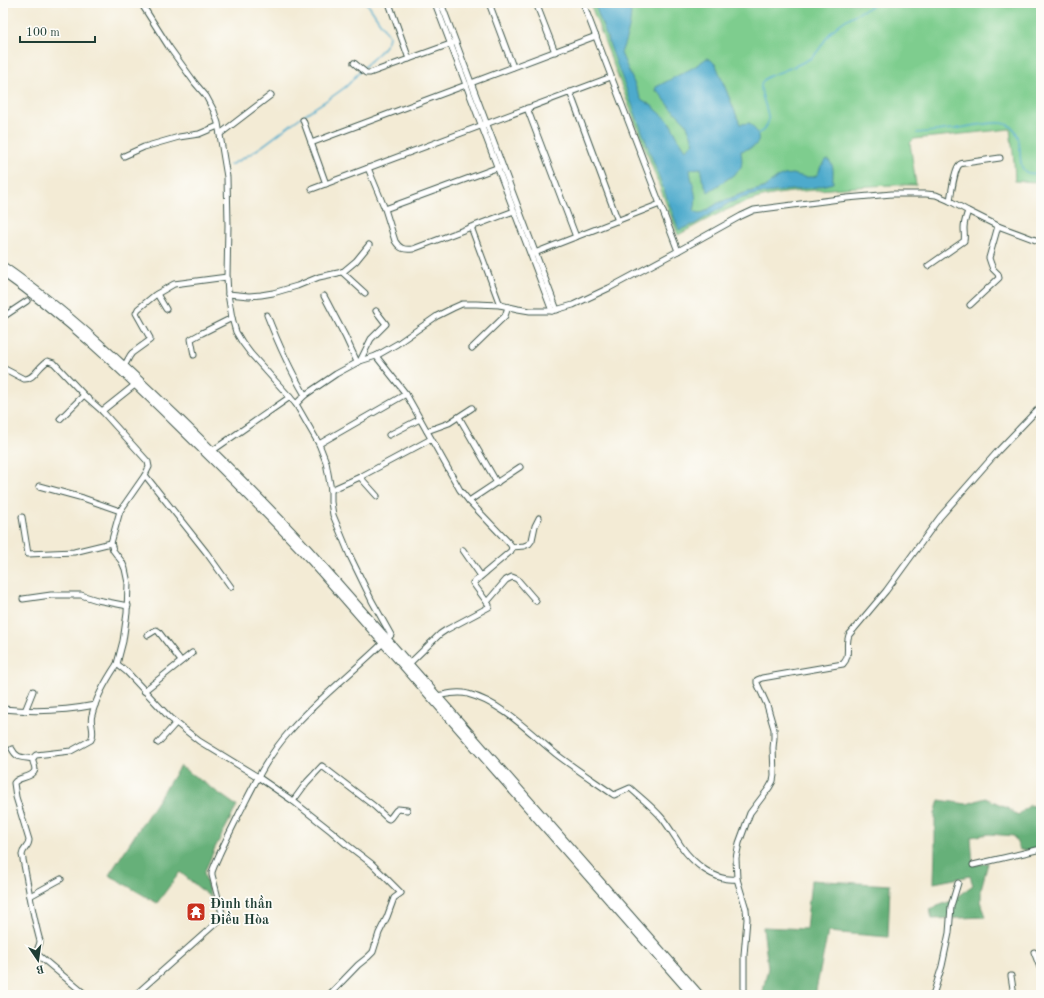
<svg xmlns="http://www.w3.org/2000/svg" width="1044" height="998" viewBox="0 0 1044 998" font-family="'Old Standard TT',serif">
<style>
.green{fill:#7ecd8e;stroke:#4e8561}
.forest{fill:#66b079;stroke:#427656}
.water{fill:#4eaacc;stroke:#367480}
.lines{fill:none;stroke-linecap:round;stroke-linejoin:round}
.stream{stroke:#4eaacc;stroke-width:1.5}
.minor-casing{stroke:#3f574c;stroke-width:7}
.secondary-casing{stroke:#3f574c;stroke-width:9}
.minor{stroke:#fff;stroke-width:5}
.secondary{stroke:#fff;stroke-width:7}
.labels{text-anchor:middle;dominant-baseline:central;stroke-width:3.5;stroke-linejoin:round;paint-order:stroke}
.poi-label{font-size:14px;font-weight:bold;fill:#1f3d34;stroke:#fdfcf7;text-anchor:start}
</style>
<rect width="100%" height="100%" fill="#fdfcf7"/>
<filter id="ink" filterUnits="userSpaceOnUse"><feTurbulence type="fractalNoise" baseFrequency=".025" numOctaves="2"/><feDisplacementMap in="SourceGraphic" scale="8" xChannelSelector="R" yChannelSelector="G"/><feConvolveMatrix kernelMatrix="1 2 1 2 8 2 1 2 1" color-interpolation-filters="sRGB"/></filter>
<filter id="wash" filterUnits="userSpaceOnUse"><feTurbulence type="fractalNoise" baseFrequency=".012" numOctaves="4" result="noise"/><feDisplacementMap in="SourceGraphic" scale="16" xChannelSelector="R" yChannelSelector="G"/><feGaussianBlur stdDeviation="0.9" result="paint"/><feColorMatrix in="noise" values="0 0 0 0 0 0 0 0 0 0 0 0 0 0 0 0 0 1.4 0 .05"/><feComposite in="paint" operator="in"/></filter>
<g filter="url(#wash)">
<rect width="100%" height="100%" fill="#f3ebd5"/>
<path class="green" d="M590 3H1041V182L1015 181 1014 161 1010 129 914 139 910 143 916 185C887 184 859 187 830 189 803 191 775 192 749 201 724 209 701 223 678 235Z"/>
<g class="forest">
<path d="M180 766 237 806 215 848 204 873 211 898 180 872 157 903 109 875Z"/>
<path d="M985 798 1004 806 1018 815 1030 805 1041 808V850H1020L1014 836 989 834 971 837 973 865 988 863 981 889V901L986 917 932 919 930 909 951 901 973 885 970 876 934 883 935 848V814L939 800 967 804Z"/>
<path d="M811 880 890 885 888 937 828 932 815 995H762L768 968 763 927 806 929Z"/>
</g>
<path class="water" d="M594 3H630C633 20 627 37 621 53L641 99 651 105 669 121 678 138 686 150 694 143 686 123 671 108 658 91H655L656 87 694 67 707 58 711 60 716 65 740 124 750 123C755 129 764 140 754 146 751 148 745 150 741 151L742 161 741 168 732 176 708 192 702 179 701 168 690 169C691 185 699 194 694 211L699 213 704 212 718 203 741 194 763 188 777 178 784 175 792 174 805 177H814L818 174 821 166 827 159C836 165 832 174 833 183L817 187 782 191 757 194 743 198 729 203 695 224 679 230Z"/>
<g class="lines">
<g class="stream">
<path d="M917 133C929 132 941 130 954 129 966 127 995 120 1006 124 1028 131 1014 165 1026 172 1030 175 1036 173 1041 173"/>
<path d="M757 134C777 125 765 109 762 94 761 90 760 86 762 82 766 75 776 74 783 71 793 67 803 63 811 58 820 52 824 39 832 31 845 18 862 11 879 3"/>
<path d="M230 165C257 153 277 134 301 117 315 107 330 99 344 88 352 82 357 73 365 66 372 59 389 46 389 36L367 3"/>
</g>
</g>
</g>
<g filter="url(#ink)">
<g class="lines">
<defs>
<g id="minor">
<path d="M389 3 409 59"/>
<path d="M435 3 552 311"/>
<path d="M441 3 557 310"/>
<path d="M489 3 513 67"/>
<path d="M536 3 555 52"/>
<path d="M583 3 678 251"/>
<path d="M354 63 366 73H370L453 43"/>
<path d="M471 83 596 36"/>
<path d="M570 92 618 221"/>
<path d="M527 108 576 237"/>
<path d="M303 120 326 184"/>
<path d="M220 134 271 95"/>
<path d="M311 143 466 85"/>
<path d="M124 156 144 147 179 137 199 134 218 126"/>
<path d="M368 168 385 209 499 167"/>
<path d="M312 189 611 77"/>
<path d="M950 201C951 194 955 169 959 165 960 164 963 163 965 163L1000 158"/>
<path d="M385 209 395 241C400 249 404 250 413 249L514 211"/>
<path d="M471 227 500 305"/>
<path d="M532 254 660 204"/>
<path d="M928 266 964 241C965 237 964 233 964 228 964 222 966 217 968 211"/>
<path d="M342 272 365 293"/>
<path d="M157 294 166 309"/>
<path d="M228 294 249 296 261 295 273 293 297 286 319 277 338 273 344 271 356 261 369 245"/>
<path d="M324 296 345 336 357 362"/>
<path d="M970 305 999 278 998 274 993 269 991 264 989 258 998 226"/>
<path d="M267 315C278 343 290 370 305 395"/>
<path d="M3 317 27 301"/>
<path d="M472 348 505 316 508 307"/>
<path d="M194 355 191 339 202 333 232 318"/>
<path d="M376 356 406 394 460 490 469 501 510 544 512 547 511 551 473 583 489 605V607L446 630 440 634 409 664 408 667"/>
<path d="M360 361 371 339 386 324 376 311"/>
<path d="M124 365C128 362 128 357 132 353L150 340V338L136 313 138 309 155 295 174 284 227 277"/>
<path d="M3 368 24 379C34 380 39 365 48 361L54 363 84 395 102 411 148 462 149 467 145 475 120 511 111 543 113 550 122 562 125 569 128 583 127 613 123 641 117 664 127 672 170 718 199 741 258 777 293 801 331 831 346 844 372 864 401 893 394 898 387 917 379 933 373 952 368 957 358 965 329 995"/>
<path d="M296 404 305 395 336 374 360 361 376 356 397 344 437 316 453 308 462 304H476L500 305 518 309 530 311H552L573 305 609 288 678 251 741 216 754 210 847 198 892 194H926L936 195 950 201 968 211 998 226 1041 242"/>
<path d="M102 411 136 384"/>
<path d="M459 417 497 483"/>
<path d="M60 419 84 395"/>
<path d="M427 431 449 423 472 408"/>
<path d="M389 435 420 419"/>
<path d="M319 444 406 394"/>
<path d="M212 451 290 397"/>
<path d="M145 475 206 552 231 587"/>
<path d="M360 477 377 496"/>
<path d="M39 486 83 498 120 511"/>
<path d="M331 490 360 477 431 439"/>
<path d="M469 501 520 467"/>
<path d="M22 517 28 554 74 552 111 543"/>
<path d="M512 547 524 546 529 544 532 540 535 526 539 518"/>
<path d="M463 550 481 576"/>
<path d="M23 599 51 595H81L97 600 128 606"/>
<path d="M487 602 506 580 512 577 517 579 536 601"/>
<path d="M148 635 156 630 158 631 181 661"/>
<path d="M144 691 192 653"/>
<path d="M436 697 437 696C447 694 458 691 468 694 502 703 529 732 556 754 574 768 594 781 614 795L630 788C640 797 654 808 662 818 669 827 675 837 681 846 693 863 715 882 737 879"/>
<path d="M3 709C34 712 65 711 95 705"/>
<path d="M25 711 33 691"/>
<path d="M158 743 176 723"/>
<path d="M12 749C17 759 22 757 33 759"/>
<path d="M293 801 307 782 322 766 374 806 387 818 389 819C393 816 394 811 398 809L407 810"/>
<path d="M973 865 1041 849"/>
<path d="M30 896 61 879"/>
<path d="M1034 952 1041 970"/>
<path d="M1011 976 1014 995"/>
<path d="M86 995 37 954C36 949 40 946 40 941 32 913 28 883 22 855 23 848 29 847 29 840L16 797 14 783C19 776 29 779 34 772 38 766 28 761 36 755L71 751 91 740C96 732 89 723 92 715 96 697 107 679 117 664"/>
<path d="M135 995 223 917 212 875V872C219 852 230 833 239 814 254 785 268 755 290 731 320 696 359 668 391 635L372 601 350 556 333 515 331 502V490L326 462 319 444 296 404 251 354 242 342 236 332 232 318 228 294 227 277 228 225 227 177 218 123 214 111 206 96 195 83 169 47 141 3"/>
<path d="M744 995V955L747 919 746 909 737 879 736 858 739 843 750 813 769 788 773 781 774 775 773 748 774 738V729L767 705 757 683V680L762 678 843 664C851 656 845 645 849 635L886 591 940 517 998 451 1041 406"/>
<path d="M933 995 942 966 949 933 951 906 958 883"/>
</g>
<g id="secondary">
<path d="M3 266C68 311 124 365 181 420 227 465 273 510 316 558L700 995"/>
<path d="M3 273C66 317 121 370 176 424 222 469 268 514 312 562L692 995"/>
</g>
</defs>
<use href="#minor" class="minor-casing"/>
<use href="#secondary" class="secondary-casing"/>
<use href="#minor" class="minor"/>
<use href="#secondary" class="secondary"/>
</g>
</g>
<defs>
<symbol id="temple-square" viewBox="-11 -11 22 22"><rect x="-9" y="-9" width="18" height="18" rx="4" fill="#c8321e" stroke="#fdfcf7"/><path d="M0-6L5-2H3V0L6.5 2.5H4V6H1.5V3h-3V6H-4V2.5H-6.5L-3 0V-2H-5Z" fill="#fff"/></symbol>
</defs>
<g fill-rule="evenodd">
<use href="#temple-square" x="185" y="901" width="22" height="22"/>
</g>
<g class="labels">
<g class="poi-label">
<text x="210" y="904">Đình thần<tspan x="210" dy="16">Điều Hòa</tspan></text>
</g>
</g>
<rect width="1044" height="998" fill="none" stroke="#fdfcf7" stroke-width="16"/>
<g transform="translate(38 960) rotate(167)" stroke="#fdfcf7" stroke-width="3" paint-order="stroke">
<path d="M0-3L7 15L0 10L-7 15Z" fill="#1f3d34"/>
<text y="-6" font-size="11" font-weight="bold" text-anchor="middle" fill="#1f3d34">B</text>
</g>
<path d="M20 36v6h75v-6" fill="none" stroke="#1f3d34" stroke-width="2"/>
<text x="26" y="36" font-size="12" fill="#1f3d34" stroke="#fdfcf7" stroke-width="3" paint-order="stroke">100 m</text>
</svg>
